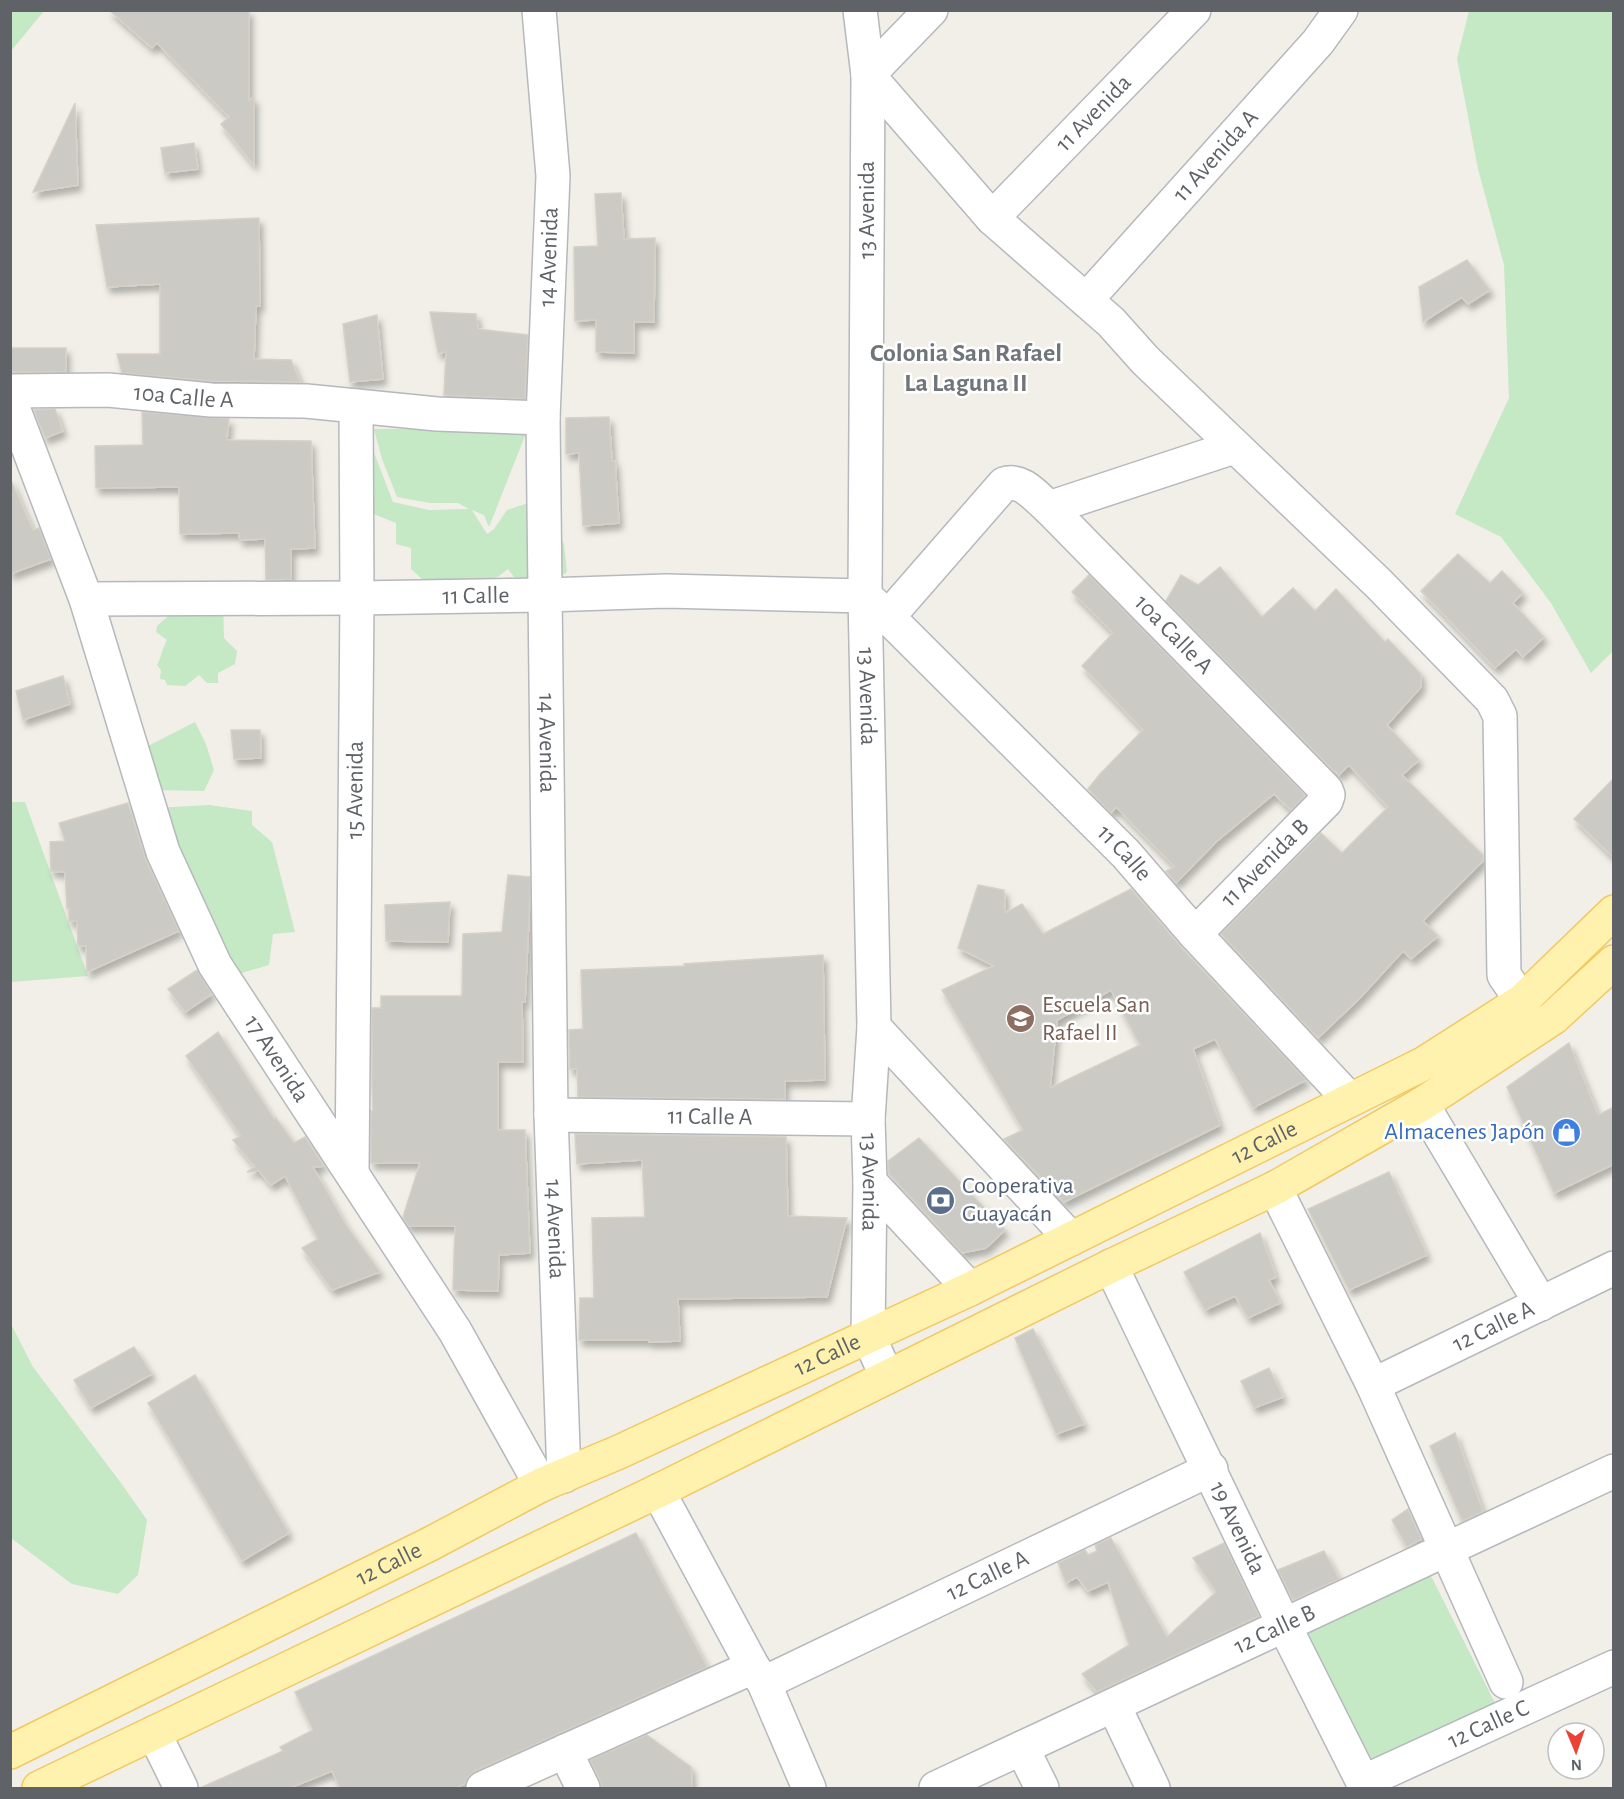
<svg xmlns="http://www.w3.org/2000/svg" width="1624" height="1799" viewBox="0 0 1624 1799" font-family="'Alegreya Sans',sans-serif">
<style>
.green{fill:#c5e8c5}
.building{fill:#cccac5;stroke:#d6d1c6;stroke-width:1.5;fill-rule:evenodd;filter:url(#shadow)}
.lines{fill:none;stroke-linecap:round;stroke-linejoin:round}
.minor-casing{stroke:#b5b8bc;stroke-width:36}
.major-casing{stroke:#f2c960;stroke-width:36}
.minor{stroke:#fff;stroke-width:33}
.major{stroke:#fff2af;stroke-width:33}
.labels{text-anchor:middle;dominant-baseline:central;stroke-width:5;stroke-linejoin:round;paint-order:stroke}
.street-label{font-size:24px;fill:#5f6368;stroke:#fff}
.education-label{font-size:24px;fill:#785e54;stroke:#fff;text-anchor:start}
.shop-label{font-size:24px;fill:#366cbe;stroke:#fff;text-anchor:end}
.service-label{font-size:24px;fill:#4e5e75;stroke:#fff;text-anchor:start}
.neighbourhood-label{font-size:26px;font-weight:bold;fill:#70757a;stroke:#fff}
</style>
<defs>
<filter id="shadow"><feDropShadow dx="3.5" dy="6" stdDeviation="3" flood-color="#0004"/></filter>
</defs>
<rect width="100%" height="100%" fill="#f1efe8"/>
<g class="green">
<path d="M11 10 44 11 11 51 10 11Z"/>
<path d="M1469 11H1613L1614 650 1591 673 1551 603 1501 537 1455 514 1509 398 1504 265 1478 169 1457 59Z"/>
<path d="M528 428 489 527 484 515 472 510 487 534 494 529 507 510 528 503 553 521 564 544 567 572C551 584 532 580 514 577L508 569 499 576 481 585 424 581 411 569V548L396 544V523L366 511V432L393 502 429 510 469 509 458 503H430L397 497 382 459 374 429Z"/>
<path d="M223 600 224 638 237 651 235 664 218 673V683H207L199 675 185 686 167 685 165 680 160 679 161 670 157 665C162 656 162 649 167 640L156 632 157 626 174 611Z"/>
<path d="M195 722 206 744 214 770 204 791 154 790 146 747Z"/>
<path d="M11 802H25L88 976 11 982Z"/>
<path d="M209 805 252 811V825L272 842 295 932 273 934 269 965 235 975 154 808Z"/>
<path d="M11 1324 33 1367 121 1483 147 1520 138 1575 118 1594 72 1584 11 1538Z"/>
<path d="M1430 1574 1498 1709 1367 1774 1300 1635Z"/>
</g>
<g class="building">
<path d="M109 10H249V101L254 97V165L221 124 229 117 157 43 152 48Z"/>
<path d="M75 103 78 185 33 192Z"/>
<path d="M194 143 198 169 165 173 161 148Z"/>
<path d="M621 193 624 239 655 238 654 322H634V353L596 352V320L575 321 574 247 598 246 595 194Z"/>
<path d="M259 218 260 306H256L254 359 291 360 300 382 212 381 122 373 117 354H160V284L107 287 96 225Z"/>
<path d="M1467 260 1490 290 1468 304 1462 297 1423 322 1419 287Z"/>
<path d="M430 312 476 314 478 329 528 335 525 399 444 395 446 352 438 353Z"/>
<path d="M377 315 383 379 350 382 343 324Z"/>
<rect x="10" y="348" width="56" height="24"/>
<path d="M55 409 63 431 45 438 34 410Z"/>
<path d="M142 412 229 419 227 440 311 441 315 548 291 549V579L266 580 265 539 240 540 239 533 180 534 179 487 96 488 95 446 143 445Z"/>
<path d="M609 417 612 461H615L619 523 583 526 579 453 566 454V418Z"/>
<path d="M10 478 33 530 39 528 51 559 10 574Z"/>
<path d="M1458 554 1490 583 1502 571 1523 593 1513 603 1544 637 1523 657 1516 649 1495 668 1421 591Z"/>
<path d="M1220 567 1262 617 1293 588 1315 611 1336 589 1385 642 1388 639 1421 674V687L1387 725 1419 760 1402 775 1483 855V861L1423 921 1438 936 1411 959 1403 951 1359 999 1318 1038 1221 934 1321 833 1342 853 1388 807 1349 765 1339 775 1336 771 1335 772 1166 601 1181 575 1198 585Z"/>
<path d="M1089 575 1305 795 1291 810 1274 794 1217 841 1176 883 1166 871 1175 867 1116 807 1111 813 1088 789 1100 774 1143 730 1082 666 1113 633 1072 592Z"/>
<path d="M63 676 70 704 23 720 16 691Z"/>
<path d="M231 730H260L261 758 234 759Z"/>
<path d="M1614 778V858L1574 819Z"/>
<path d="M128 803 146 860 179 931 87 972 86 946H78L77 921H69V908H67L65 872 51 871 50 842 65 841 59 823Z"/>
<path d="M508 875 530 877V896L525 1002H522L523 1062H498V1130H525L530 1253 499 1255 498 1291 453 1290 455 1226H408L403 1217 420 1163H371V1111H373L372 1086V1008H381V996H462L463 934 502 932Z"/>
<path d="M978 885 1004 890 1005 913 1022 904 1043 934 1131 889 1181 947 1306 1080 1253 1108 1215 1039 1193 1049 1220 1125 1064 1202 1004 1139 1023 1130 942 990 994 966 958 948ZM1111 990 1140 1045 1050 1088 1057 1020Z"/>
<path d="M450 902 448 942 386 941 385 905Z"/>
<path d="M823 955 825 1080 785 1081V1099L578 1097 577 1069H570L569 1030 583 1029 581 970 685 966 684 964Z"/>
<path d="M197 970 212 994 185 1012 168 989Z"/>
<path d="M218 1032 274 1119 276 1118 294 1143 305 1137 324 1166 313 1167 346 1225 380 1272 332 1290 302 1248 318 1239 285 1176 271 1185 259 1171 247 1172 255 1167 233 1140 241 1136 186 1056Z"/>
<path d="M1569 1043 1598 1115 1614 1107V1164L1554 1193 1507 1087Z"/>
<path d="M575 1134 786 1137 788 1216 847 1218 827 1297 678 1299 680 1341 649 1342V1340H579L580 1298H594L592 1218 645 1217 642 1160 577 1164Z"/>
<path d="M919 1138 1005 1230 986 1248 962 1253 889 1174 888 1161Z"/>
<path d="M1389 1172 1427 1255 1349 1290 1308 1209Z"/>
<path d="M1260 1233 1276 1277 1269 1280 1280 1303 1248 1318 1235 1296 1205 1310 1184 1272Z"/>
<path d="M1033 1329 1084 1424 1056 1434 1015 1338Z"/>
<path d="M134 1347 152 1374 91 1408 74 1380Z"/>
<path d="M1269 1368 1283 1397 1254 1408 1241 1381Z"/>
<path d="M195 1375 289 1533 242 1561 148 1403Z"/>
<path d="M1455 1433 1483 1512 1462 1521 1430 1446Z"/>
<path d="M1408 1509 1421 1539 1407 1547 1392 1520Z"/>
<path d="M636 1533 707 1667 475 1771 468 1777 465 1784 455 1788H340L332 1771 290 1788H200L283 1751 280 1747 313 1730 295 1692Z"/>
<path d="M1111 1538 1167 1637 1216 1592 1193 1558 1224 1543 1259 1616 1097 1692 1082 1674 1129 1645 1108 1582 1088 1591 1077 1577 1066 1583 1058 1563 1085 1550 1088 1555 1097 1551 1095 1545Z"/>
<path d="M1324 1551 1339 1579 1293 1600 1278 1570Z"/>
<path d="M647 1735 691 1767 692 1788H602L600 1780 590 1760Z"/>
</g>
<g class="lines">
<defs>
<g id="minor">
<path id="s1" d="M539 10 553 176 543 418 551 1115 564 1476"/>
<path id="s2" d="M860 10 868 75 865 596 874 1027 868 1119 870 1182 868 1335 887 1377"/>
<path d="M931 10 868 75 992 218 1111 322 1145 360 1379 584 1492 700 1500 716 1504 975 1522 1001"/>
<path id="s3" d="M992 218 1194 10"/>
<path id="s4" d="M1086 300 1318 42 1341 10"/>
<path id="s5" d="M10 391 108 390 211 400 306 401 437 414 543 418"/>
<path id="s6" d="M10 400 86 599 163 852 215 965 455 1331 541 1485"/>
<path d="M1049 508 1234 447"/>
<path id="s7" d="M86 599 357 598 546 595 666 591 865 596 888 617 1004 484C1022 478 1036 497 1049 508L1326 790 1328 795 1326 801 1195 934"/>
<path id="s8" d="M888 617 1126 854 1195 934 1350 1100"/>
<path d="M874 1027 1071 1239"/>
<path d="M1422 1104 1541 1304"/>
<path id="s9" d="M551 1115 868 1119"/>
<path id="s10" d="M352 1172 357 598 356 406"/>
<path d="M870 1182 970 1289"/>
<path d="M1275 1188 1373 1385 1506 1682"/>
<path id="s11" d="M1111 1266 1284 1625 1366 1788"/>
<path id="s12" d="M1373 1385 1614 1268"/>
<path d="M658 1491 753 1667 764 1683 809 1788"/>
<path id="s13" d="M764 1683 1211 1469"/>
<path d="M1114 1706 1153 1788"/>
<path d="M154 1733 181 1788"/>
<path d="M1022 1748 1042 1788"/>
<path d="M565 1751 583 1788"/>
<path id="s14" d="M1363 1782 1614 1667"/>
<path d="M483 1788 753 1667"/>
<path id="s15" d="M936 1788 1614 1471"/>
</g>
<g id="major">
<path id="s16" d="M10 1752 430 1544 541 1485 619 1452 970 1289 1425 1063 1522 1001 1614 912"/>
<path d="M39 1788 658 1491 1111 1266 1275 1188 1422 1104 1553 1018 1614 962"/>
</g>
</defs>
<use href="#minor" class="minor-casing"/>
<use href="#major" class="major-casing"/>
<use href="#minor" class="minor"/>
<use href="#major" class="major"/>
</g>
<defs>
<symbol id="school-disc" viewBox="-11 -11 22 22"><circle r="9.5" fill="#8d6e63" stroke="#fff"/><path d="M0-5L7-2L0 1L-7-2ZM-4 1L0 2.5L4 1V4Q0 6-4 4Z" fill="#fff"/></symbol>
<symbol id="shop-disc" viewBox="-11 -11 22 22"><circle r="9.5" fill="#3f7fe0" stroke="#fff"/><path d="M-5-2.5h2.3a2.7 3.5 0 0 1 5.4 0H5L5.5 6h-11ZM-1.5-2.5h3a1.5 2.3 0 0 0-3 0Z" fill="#fff"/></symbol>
<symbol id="bank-disc" viewBox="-11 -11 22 22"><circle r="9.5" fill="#5c6f8a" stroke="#fff"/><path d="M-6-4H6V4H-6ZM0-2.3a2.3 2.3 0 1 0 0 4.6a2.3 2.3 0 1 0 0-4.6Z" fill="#fff"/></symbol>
</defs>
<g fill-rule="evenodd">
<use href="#school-disc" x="1004" y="1002" width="33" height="33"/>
<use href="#shop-disc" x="1550" y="1116" width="33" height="33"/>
<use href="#bank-disc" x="924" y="1184" width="33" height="33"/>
</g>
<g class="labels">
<g class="street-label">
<text stroke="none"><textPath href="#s3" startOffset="146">11 Avenida</textPath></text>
<text stroke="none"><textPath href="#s4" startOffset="194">11 Avenida A</textPath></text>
<text transform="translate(867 210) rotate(-90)">13 Avenida</text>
<text transform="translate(549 257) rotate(-88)">14 Avenida</text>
<text stroke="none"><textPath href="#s5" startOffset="174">10a Calle A</textPath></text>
<text stroke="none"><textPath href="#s7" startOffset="390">11 Calle</textPath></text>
<text stroke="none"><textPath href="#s7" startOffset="1218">10a Calle A</textPath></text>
<text stroke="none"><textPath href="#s2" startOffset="687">13 Avenida</textPath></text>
<text stroke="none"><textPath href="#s1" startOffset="734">14 Avenida</textPath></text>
<text stroke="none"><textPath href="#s10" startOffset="382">15 Avenida</textPath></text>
<text stroke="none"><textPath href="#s8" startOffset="334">11 Calle</textPath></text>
<text transform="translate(1265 863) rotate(-45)">11 Avenida B</text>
<text stroke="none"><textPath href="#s6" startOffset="714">17 Avenida</textPath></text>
<text stroke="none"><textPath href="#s9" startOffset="159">11 Calle A</textPath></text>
<text stroke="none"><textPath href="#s16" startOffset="1395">12 Calle</textPath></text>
<text stroke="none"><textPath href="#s2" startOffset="1173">13 Avenida</textPath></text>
<text stroke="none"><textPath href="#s1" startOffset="1220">14 Avenida</textPath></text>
<text stroke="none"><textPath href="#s12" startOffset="134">12 Calle A</textPath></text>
<text stroke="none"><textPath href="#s16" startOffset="909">12 Calle</textPath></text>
<text stroke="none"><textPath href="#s11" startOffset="291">19 Avenida</textPath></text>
<text stroke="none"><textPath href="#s16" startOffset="423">12 Calle</textPath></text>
<text stroke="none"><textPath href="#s13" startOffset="248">12 Calle A</textPath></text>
<text stroke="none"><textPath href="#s15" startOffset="374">12 Calle B</textPath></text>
<text stroke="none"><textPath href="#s14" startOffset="138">12 Calle C</textPath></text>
</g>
<g class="education-label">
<text x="1042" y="1005">Escuela San<tspan x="1042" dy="28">Rafael II</tspan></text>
</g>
<g class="shop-label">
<text x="1545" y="1132">Almacenes Japón</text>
</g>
<g class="service-label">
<text x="962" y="1186">Cooperativa<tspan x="962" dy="28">Guayacán</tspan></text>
</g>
<g class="neighbourhood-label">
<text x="966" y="353">Colonia San Rafael<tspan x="966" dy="30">La Laguna II</tspan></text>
</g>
</g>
<rect width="1624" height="1799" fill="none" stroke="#5f6368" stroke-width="24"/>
<g transform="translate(1576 1751) rotate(178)"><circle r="28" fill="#ffffff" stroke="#bfc1c3" stroke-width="1.5"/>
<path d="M0-4.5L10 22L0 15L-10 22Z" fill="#ea4335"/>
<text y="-9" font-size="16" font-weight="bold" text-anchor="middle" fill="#5f6368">N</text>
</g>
</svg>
